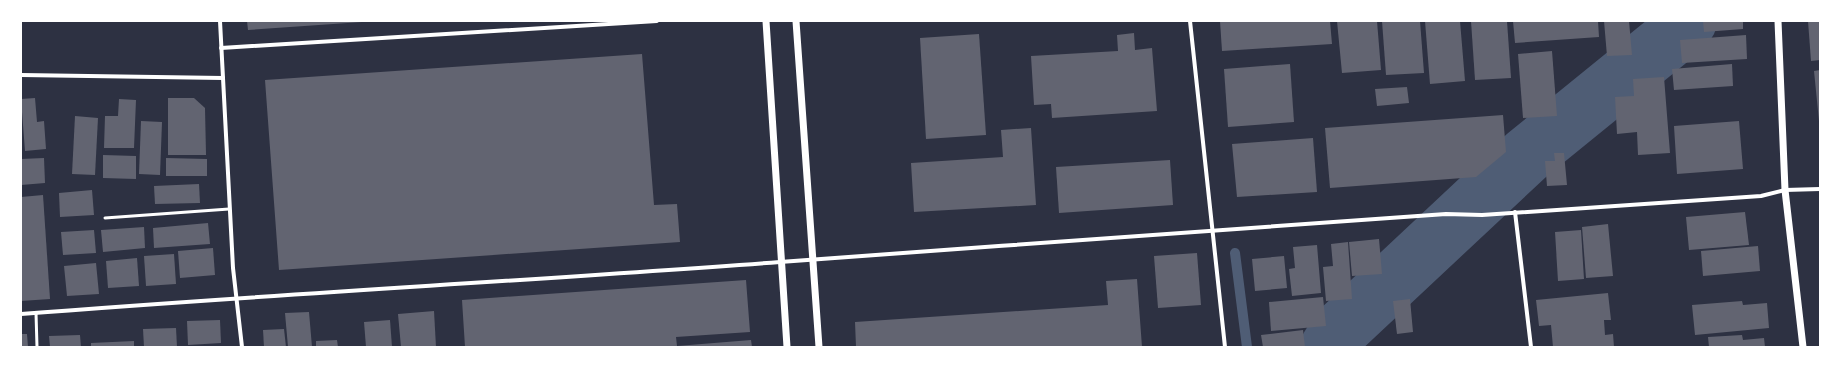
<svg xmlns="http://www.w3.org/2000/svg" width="1841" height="368" viewBox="0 0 1841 368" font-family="'Noto Sans',sans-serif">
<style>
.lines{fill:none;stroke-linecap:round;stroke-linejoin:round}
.stream{stroke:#4f5d75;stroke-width:10}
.river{stroke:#4f5d75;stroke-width:58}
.building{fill:#626471}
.service{stroke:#fff;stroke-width:3}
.minor{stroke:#fff;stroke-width:4}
.tertiary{stroke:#fff;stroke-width:7}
</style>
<rect width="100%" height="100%" fill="#2d3142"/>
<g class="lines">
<path class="stream" d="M1235 253 1247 347"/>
<path class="river" d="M1329 347 1339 331 1527 155 1682 29 1688 21"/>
</g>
<g class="building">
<path d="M247 21H361L362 22 248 30Z"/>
<path d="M1220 21H1330L1332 44 1222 51Z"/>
<path d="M1337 21H1377L1381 70 1342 73Z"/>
<path d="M1382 21H1420L1424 73 1386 75Z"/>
<path d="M1425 21H1460L1465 81 1430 84Z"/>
<path d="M1471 21H1507L1511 78 1475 80Z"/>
<path d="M1513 21H1598L1599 37 1515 43Z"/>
<path d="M1604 21H1629L1632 55 1607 56Z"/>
<path d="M1703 21H1743V29L1704 32Z"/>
<path d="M1808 21H1820V60L1811 61Z"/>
<path d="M1134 33 1135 50 1152 48 1157 111 1052 118 1051 104 1034 105 1031 56 1118 51 1117 35Z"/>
<path d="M979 34 986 135 926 139 920 38Z"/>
<path d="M1746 35 1747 59 1682 63 1680 40Z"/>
<path d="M1552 51 1557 116 1523 118 1518 54Z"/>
<path d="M642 54 654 205 677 204 680 242 279 270 265 80Z"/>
<path d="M1290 64 1294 122 1228 127 1224 69Z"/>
<path d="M1732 64 1733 86 1674 90 1672 69Z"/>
<path d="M1820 70V121H1819L1814 71Z"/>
<path d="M1664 77 1670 153 1638 155 1637 132 1617 134 1615 97 1634 96 1633 79Z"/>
<path d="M1407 87 1409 103 1377 106 1375 89Z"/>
<path d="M35 98 37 122 44 121 46 149 25 151 21 99Z"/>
<path d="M168 98H194L205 108 206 155H168Z"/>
<path d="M119 99 136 100 134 148H104L105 116H118Z"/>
<path d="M1503 115 1506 152 1476 177 1330 188 1325 128Z"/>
<path d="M75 116 98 118 95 175 72 174Z"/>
<path d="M141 121 162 122 160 175 139 174Z"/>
<path d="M1739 121 1743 169 1677 174 1674 126Z"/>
<path d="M1031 128 1036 205 914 212 911 163 1003 157 1001 130Z"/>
<path d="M1313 138 1317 192 1237 197 1232 144Z"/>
<path d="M1554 153H1564L1567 185 1547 186 1545 161H1555Z"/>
<path d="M103 155 136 156V179L103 178Z"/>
<path d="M44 158 45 183 21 185V159Z"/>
<path d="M166 158 207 159V176H166Z"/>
<path d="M1170 160 1173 205 1059 213 1056 167Z"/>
<path d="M199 184 200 203 155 204 154 186Z"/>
<path d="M92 190 94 215 60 217 59 193Z"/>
<path d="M43 195 50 299 21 301V197Z"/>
<path d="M1745 212 1749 245 1689 250 1686 217Z"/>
<path d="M208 223 210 244 154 248 153 228Z"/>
<path d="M1608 224 1613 276 1586 278 1582 227Z"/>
<path d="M144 227 145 248 103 252 101 230Z"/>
<path d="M94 230 96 253 63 255 61 232Z"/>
<path d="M1581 230 1584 279 1558 281 1555 232Z"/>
<path d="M1379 239 1382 274 1352 276 1349 242Z"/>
<path d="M1348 242 1352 299 1326 301 1323 267 1333 266 1331 244Z"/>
<path d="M1317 245 1321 293 1292 296 1289 269 1295 268 1293 247Z"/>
<path d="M1758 246 1760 271 1703 276 1701 251Z"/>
<path d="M213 248 215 275 180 278 178 251Z"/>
<path d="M1197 253 1201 305 1158 308 1154 256Z"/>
<path d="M174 254 176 284 146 286 144 256Z"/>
<path d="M1284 256 1287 288 1255 291 1252 259Z"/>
<path d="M137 258 139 286 108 288 106 261Z"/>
<path d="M96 263 99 294 67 296 64 266Z"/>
<path d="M1137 279 1142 347H856L855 322 1108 305 1106 281Z"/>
<path d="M746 280 750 332 676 337 677 346 751 340 752 347H465L462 300Z"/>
<path d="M1608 293 1611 320H1604L1605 335 1613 334 1614 347H1553L1551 325 1539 326 1536 300Z"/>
<path d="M1323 297 1326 326 1271 331 1269 302Z"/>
<path d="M1410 299 1413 332 1397 334 1393 301Z"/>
<path d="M1742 301 1743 305 1767 303 1769 328 1695 335 1692 305Z"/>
<path d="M434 311 436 347H401L398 314Z"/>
<path d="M309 312 312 347H288L285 313Z"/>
<path d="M220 320 221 343 188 345 187 321Z"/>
<path d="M390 320 392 347H366L364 322Z"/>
<path d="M176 328 177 347H144L143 329Z"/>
<path d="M284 329 286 347H264L263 330Z"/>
<path d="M1303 330 1305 347H1263L1261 335Z"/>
<path d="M21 334H27L28 347H21Z"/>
<path d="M80 335 81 347H50L49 336Z"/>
<path d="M1742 335 1743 340 1764 338 1765 347H1709L1708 337Z"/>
<path d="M337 340 338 347H316V341Z"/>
<path d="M134 341V347H91V343Z"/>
</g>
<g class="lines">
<g class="service">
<path d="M105 218 229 209"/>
<path d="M36 313 37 347"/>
</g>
<g class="minor">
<path d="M220 21 233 268 242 347"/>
<path d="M1190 21 1225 347"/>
<path d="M221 48 657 21"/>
<path d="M21 75 223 78"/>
<path d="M1515 212 1531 347"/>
<path d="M21 314C274 294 527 281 780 262 1002 246 1224 229 1446 214L1482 215 1761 196 1785 190 1820 189"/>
</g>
<g class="tertiary">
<path d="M766 21 787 347"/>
<path d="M796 21 819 347"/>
<path d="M1778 21 1785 190 1803 347"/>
</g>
</g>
<rect width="1841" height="368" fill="none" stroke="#ffffff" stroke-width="44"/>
</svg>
